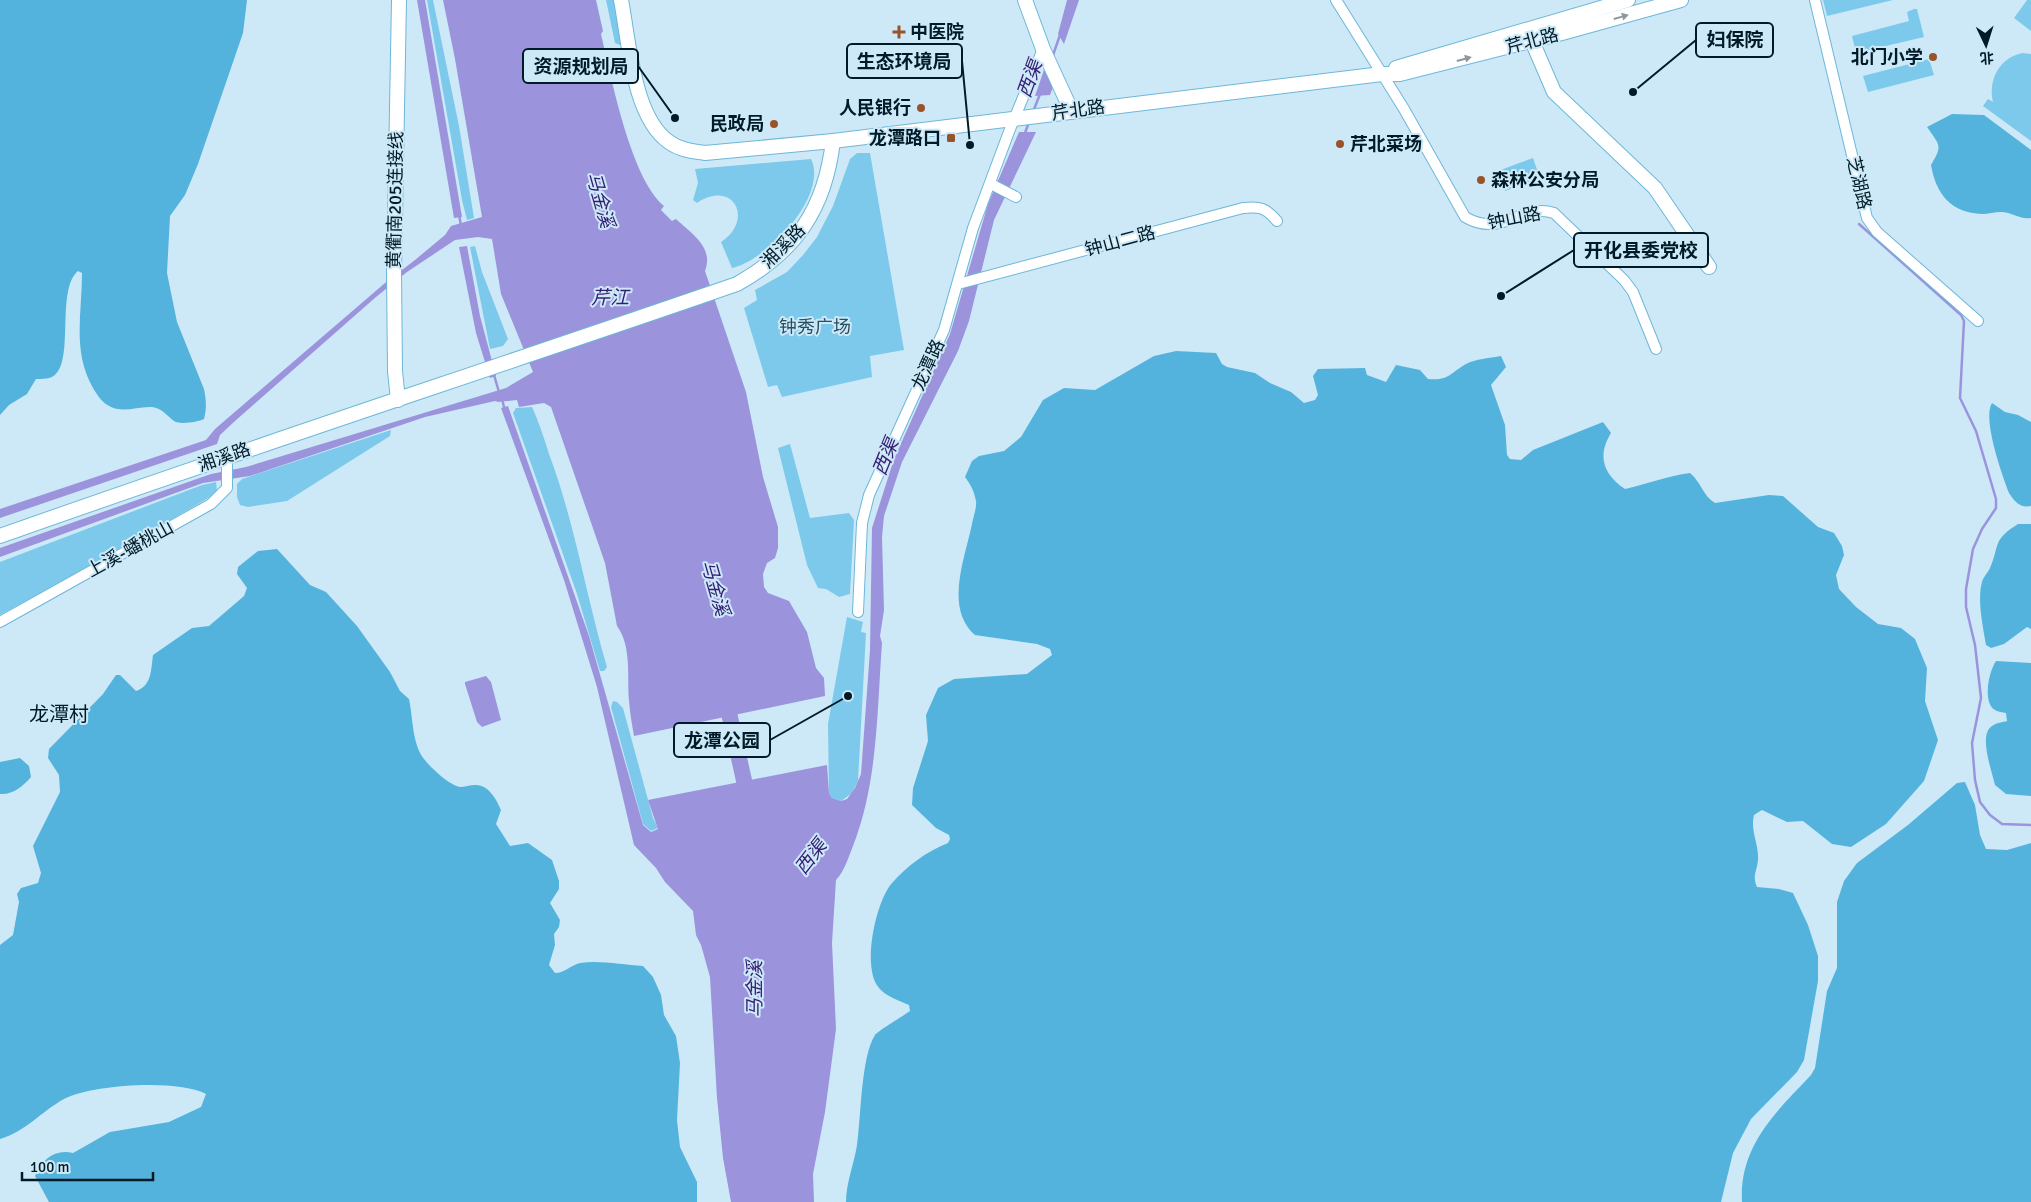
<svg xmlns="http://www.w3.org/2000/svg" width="2031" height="1202" viewBox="0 0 2031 1202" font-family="Signika,'Noto Sans SC',sans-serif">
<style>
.green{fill:#7dc9eb}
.forest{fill:#54b3dc}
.water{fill:#9c93dd}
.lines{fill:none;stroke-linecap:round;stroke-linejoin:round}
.stream{stroke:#9c93dd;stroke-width:2.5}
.river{stroke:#9c93dd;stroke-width:16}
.street-casing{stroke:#6db7d9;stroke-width:12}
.secondary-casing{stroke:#6db7d9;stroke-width:16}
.street{stroke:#fff;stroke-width:10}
.secondary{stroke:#fff;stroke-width:14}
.oneway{fill:#8c989e}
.poi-dot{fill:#99532a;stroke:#cde9f7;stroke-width:2}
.labels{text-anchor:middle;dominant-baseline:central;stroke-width:4;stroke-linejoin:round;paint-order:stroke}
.poi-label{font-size:18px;font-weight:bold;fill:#001a27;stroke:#cde9f7;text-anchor:end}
.street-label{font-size:18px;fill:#001a27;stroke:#cde9f7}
.park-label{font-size:18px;fill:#264f61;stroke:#cde9f7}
.water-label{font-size:19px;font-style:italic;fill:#351d73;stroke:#cde9f7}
.quarter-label{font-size:20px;fill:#001a27;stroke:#cde9f7}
.leader{fill:none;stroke:#001a27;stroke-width:2}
.callout-dot{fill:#001a27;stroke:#cde9f7;stroke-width:2}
.callout{fill:#cde9f7;stroke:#001a27;stroke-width:2}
.callout-label{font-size:19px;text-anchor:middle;font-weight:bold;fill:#001a27}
</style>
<rect width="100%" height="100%" fill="#cde9f7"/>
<g class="green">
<path d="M427 0H433L459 126 474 218 467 220 462 200Z"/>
<path d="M606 0H616L625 41 620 45 615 43Z"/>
<path d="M1823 0H1893L1827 16Z"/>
<path d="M2027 0H2031V31L2014 18Z"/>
<path d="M1914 9H1917L1924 37 1856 53 1852 36 1909 21 1907 12Z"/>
<path d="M2022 53 2031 54V141L1983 106 1988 99 1993 102C1988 80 1999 58 2022 53Z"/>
<path d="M1929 59 1934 75 1868 92 1863 76Z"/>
<path d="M857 153H870L904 350 870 356 872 377 782 397 777 385 768 387 744 308 757 300 755 290 787 272 803 255 817 237 833 206 850 159Z"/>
<path d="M1533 158 1540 178 1505 191 1498 171Z"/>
<path d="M811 159C829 196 766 261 732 268L721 242C755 219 733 179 697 203L693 200 698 183 695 169Z"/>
<path d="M475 246 482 272 508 339 503 346 490 349 470 247Z"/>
<path d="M532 407C539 422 544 438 549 454 575 523 586 596 607 667L604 671H600L577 594 513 413 516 408Z"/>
<path d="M391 430 390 436 287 501 248 507 240 505 237 497V484L242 479Z"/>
<path d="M790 444 810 518 849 513 854 520 850 594 839 597 826 589 818 588 807 565 778 448Z"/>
<path d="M216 482 217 491 208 498 108 557 0 615V562L202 485Z"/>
<path d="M847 617 863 622 861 632 866 633 858 781 852 793 841 801 832 798 829 793 828 724Z"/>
<path d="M613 701 617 702 623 708 653 818 658 828 651 831 643 824 611 707Z"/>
</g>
<g class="forest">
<path d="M0 0H247L243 33 198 164 185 195 170 216 167 273 177 322 204 389C206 399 207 408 204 419 198 422 180 425 174 421 167 416 162 408 152 407 138 406 125 413 111 407 102 403 98 396 93 388 72 351 82 314 82 273L78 271C55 290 76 365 52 377 47 379 41 379 36 379L27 394 9 405 0 415Z"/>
<path d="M1952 114 1984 115 2031 150V218C2020 220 2012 212 2001 212 1995 212 1988 214 1982 214 1951 213 1936 194 1931 165 1943 145 1940 146 1927 127Z"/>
<path d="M1176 351 1216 353 1222 364 1227 367 1255 373 1270 383 1291 392 1304 403 1315 400 1318 395 1313 376 1318 369 1365 368 1367 375 1386 382 1396 365 1420 370 1428 379C1449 381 1450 373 1466 364 1475 359 1490 358 1501 356L1506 367 1491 385 1505 425 1507 455 1510 459 1521 460 1533 450 1603 422 1611 433C1597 456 1603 474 1625 489 1647 484 1668 476 1690 473 1701 482 1703 496 1715 503L1769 495 1783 496 1818 527 1834 533 1842 546 1844 555 1836 575 1839 589 1856 607 1878 624 1901 628 1915 639 1927 668 1925 701 1938 740 1924 781 1886 824 1851 847 1832 844 1803 821 1787 822 1762 810 1754 815C1750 831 1759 844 1758 860 1757 871 1752 876 1757 887L1779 889 1793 893 1808 925 1818 956V981L1804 1060 1797 1072 1751 1119 1733 1153 1721 1202H846C846 1183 854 1164 857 1145 861 1118 861 1056 875 1035 878 1031 903 1016 910 1011L909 1005C900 1001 885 996 879 988 861 968 876 901 892 883 908 865 926 852 948 843L950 839 949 835 936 828 912 805 913 788 928 741 926 715 938 688 954 679 1027 674 1052 655 1050 649 1037 644 975 635C944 608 965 558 972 524 973 517 977 508 976 501 974 491 971 485 965 477L972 461 979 456 1004 451 1021 437 1043 400 1064 388 1095 390 1154 356Z"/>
<path d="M1992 403 2005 412 2018 415 2031 422V506C2020 508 2015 502 2009 493 2002 475 1982 418 1992 403Z"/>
<path d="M2018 524H2031V629L2027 627 2004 644 1991 648 1986 645C1983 626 1977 600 1982 582 1983 577 1988 573 1990 568 2000 545 1992 540 2018 524Z"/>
<path d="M277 549 310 585 326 592 357 626 390 672 400 691 409 699C413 717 412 744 424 759 430 767 449 785 460 787 465 787 470 785 475 785 488 784 497 800 501 810L496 824 510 846 528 843 552 860 559 881V889L550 903 560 920 559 927 554 934 555 945 549 965 555 973C565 973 571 965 580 963 600 960 623 965 643 966L653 977 661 995 664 1015 676 1036 680 1063 677 1120 680 1147 697 1182V1202H49L35 1176C43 1159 54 1149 73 1153L110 1132 169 1122 201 1107 206 1094C179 1079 92 1084 64 1099 42 1111 25 1132 0 1139V945L13 935 19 902 17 894 21 888 38 883 41 873 33 846 60 792 59 775 48 758 49 749 103 694 116 675H120L136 691C152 686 151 669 153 655L192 628 209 626 244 596 247 588 237 574 238 567 258 551Z"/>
<path d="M1996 661 2031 663V796L2006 794 1995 785C1992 771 1978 735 1992 726 1996 723 2003 722 2007 721L2006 713C2003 712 1998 712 1995 710 1982 702 1989 671 1996 661Z"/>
<path d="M20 758 29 766 31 777C23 786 13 795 0 794V762Z"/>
<path d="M1965 782 1975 805 1980 835 1986 849 2007 850 2031 843V1202H1742C1739 1146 1776 1112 1811 1075L1815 1068 1827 991 1837 968V902L1844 881 1857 863 1908 825 1957 783Z"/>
</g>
<g class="water">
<path d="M417 0H425L462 217 454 218Z"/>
<path d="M443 0H596L603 31 601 34C611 77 631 179 664 206L661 210 672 221 676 219C692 234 714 247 705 271L746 392 763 477 778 527V548L775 558 767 563 763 574 764 587 768 593 789 601 807 632 816 668 824 678 825 696 634 736C632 725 630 713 629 701 627 678 632 646 617 626L605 563 551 407 544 403 519 407 517 400 498 402 495 401 425 417 250 476 203 483 0 557V548L211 474 246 467 506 388 533 372 501 294 492 239 478 237 455 240 407 272 376 297 235 421 220 435 217 444 0 518V509L206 440 215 429 385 283 415 260 445 235 451 226 482 217 455 59Z"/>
<path d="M1067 0H1079L1064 44 1058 34Z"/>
<path d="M1045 67 1055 82 1050 95 1035 96Z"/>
<path d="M1019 132H1036L994 220 969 321 958 351 902 462 884 516 882 537 884 610 880 636 882 643C877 711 878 782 853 846 848 858 845 870 836 880L832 943 836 1029 825 1112 813 1174 814 1202H731L723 1158 717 1098 710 977 701 945 696 935 693 911 665 882 656 868 634 845 597 687 564 580 501 408 508 406 589 636 643 825 651 832 658 829 648 800 827 765 829 793 832 798 841 801 847 799 855 788 861 774 870 650 872 528 894 459 950 334 988 204Z"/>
<path d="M467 246 480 316 496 376 490 378 476 333 459 247Z"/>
<path d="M486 676 491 682 501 720 482 727 477 722 465 684V682Z"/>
</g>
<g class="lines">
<g class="stream">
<path d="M1052 58 1060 35"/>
<path d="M1033 112 1040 94"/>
<path d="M1025 133 1029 122"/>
<path d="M459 214 461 226"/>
<path d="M1859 224 1961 315 1964 321 1960 398 1976 431 1996 499V508L1982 529 1973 549 1966 589V607L1975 645 1981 698 1972 743 1975 780 1980 802 1990 815 2002 824 2031 825"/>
<path d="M494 375 499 392"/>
<path d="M502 399 505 411"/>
</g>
<path class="river" d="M725 695 749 803"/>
<defs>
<g id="street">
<path d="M1336 0 1404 109 1465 217C1503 239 1522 202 1554 213L1624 280 1633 292 1656 349"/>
<path d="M1815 0 1867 218 1877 232 1978 321"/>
<path d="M991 184 1016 197"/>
<path d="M958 284 1243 208C1260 206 1266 208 1277 221"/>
<path d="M858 612 862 523 869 495 944 330 973 228 1010 129 1043 49"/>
<path d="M0 622 211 504 227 488V455"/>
</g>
<g id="secondary">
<path d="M621 0C629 41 633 117 669 142 680 150 692 151 705 153L833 141 1382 74H1400L1562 33 1681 0"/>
<path d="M1025 0 1043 49 1071 110"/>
<path d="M1532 41 1554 92 1655 188 1709 267"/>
<path d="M1396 68 1628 0"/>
<path d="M398 400 395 371 394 272 399 0"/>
<path d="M0 536C245 449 491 369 737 284 796 251 825 209 833 141"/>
</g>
</defs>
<use href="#street" class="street-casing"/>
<use href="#secondary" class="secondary-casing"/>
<use href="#street" class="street"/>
<use href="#secondary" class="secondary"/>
</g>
<defs><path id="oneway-solid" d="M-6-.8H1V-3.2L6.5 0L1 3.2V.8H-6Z" transform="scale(1.25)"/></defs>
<g class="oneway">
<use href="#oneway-solid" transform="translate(1621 17) rotate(-16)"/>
<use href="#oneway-solid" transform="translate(1464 59) rotate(-15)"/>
</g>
<g class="poi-dot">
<path d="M896.5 24.5h5v5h5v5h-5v5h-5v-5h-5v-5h5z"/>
<circle cx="1933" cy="57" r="5"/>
<circle cx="921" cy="108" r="5"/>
<circle cx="774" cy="124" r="5"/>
<rect x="946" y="133" width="10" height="10" rx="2.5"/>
<circle cx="1340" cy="144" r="5"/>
<circle cx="1481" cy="180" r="5"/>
</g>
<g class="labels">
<g class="poi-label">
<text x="910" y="32" text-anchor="start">中医院</text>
<text x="1923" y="57">北门小学</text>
<text x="911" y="108">人民银行</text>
<text x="764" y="124">民政局</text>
<text x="941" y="138">龙潭路口</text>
<text x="1350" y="144" text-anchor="start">芹北菜场</text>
<text x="1491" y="180" text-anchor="start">森林公安分局</text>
</g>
<g class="street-label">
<text transform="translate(1532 41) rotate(-15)">芹北路</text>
<text transform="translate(1078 110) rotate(-8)">芹北路</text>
<text transform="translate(1859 183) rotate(77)">芝湖路</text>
<text transform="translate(395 200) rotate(-89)">黄衢南205连接线</text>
<text transform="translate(1514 218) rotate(-11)">钟山路</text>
<text transform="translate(1120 241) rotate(-15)">钟山二路</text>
<text transform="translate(783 246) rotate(-45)">湘溪路</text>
<text transform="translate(928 365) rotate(-66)">龙潭路</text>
<text transform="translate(224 457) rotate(-19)">湘溪路</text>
<text transform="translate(130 549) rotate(-29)">上溪-蟠桃山</text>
</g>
<g class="park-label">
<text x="815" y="327">钟秀广场</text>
</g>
<g class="water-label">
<text transform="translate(1030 79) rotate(-70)">西渠</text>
<text transform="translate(600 200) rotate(74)">马金溪</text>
<text x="610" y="298">芹江</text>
<text transform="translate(886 457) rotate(-68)">西渠</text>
<text transform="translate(715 588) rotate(74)">马金溪</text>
<text transform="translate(811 857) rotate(-52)">西渠</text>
<text transform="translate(755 989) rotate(-90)">马金溪</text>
</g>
<g class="quarter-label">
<text x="59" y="714">龙潭村</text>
</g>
</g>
<path class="leader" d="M1633 92L1696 40M970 145L962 61M675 118L638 66M1501 296L1574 250M848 696L770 740"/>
<g class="callout-dot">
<circle cx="1633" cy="92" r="5"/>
<circle cx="970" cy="145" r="5"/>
<circle cx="675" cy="118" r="5"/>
<circle cx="1501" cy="296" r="5"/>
<circle cx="848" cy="696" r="5"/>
</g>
<g class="callout">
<rect x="1696" y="23" width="77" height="34" rx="5"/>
<rect x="847" y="44" width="115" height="34" rx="5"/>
<rect x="523" y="49" width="115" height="34" rx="5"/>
<rect x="1574" y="233" width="134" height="34" rx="5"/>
<rect x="674" y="723" width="96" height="34" rx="5"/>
</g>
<g class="callout-label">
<text x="1735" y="46">妇保院</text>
<text x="904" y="68">生态环境局</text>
<text x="581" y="73">资源规划局</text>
<text x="1641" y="257">开化县委党校</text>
<text x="722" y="747">龙潭公园</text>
</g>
<g transform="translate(1986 45) rotate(176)" stroke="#cde9f7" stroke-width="4" paint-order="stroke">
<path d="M0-4L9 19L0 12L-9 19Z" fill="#001a27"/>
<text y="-8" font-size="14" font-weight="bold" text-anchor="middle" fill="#001a27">北</text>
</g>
<path d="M22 1172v8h131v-8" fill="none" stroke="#001a27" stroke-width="2.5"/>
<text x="30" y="1172" font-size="15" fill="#001a27" stroke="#cde9f7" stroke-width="4" paint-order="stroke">100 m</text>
</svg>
